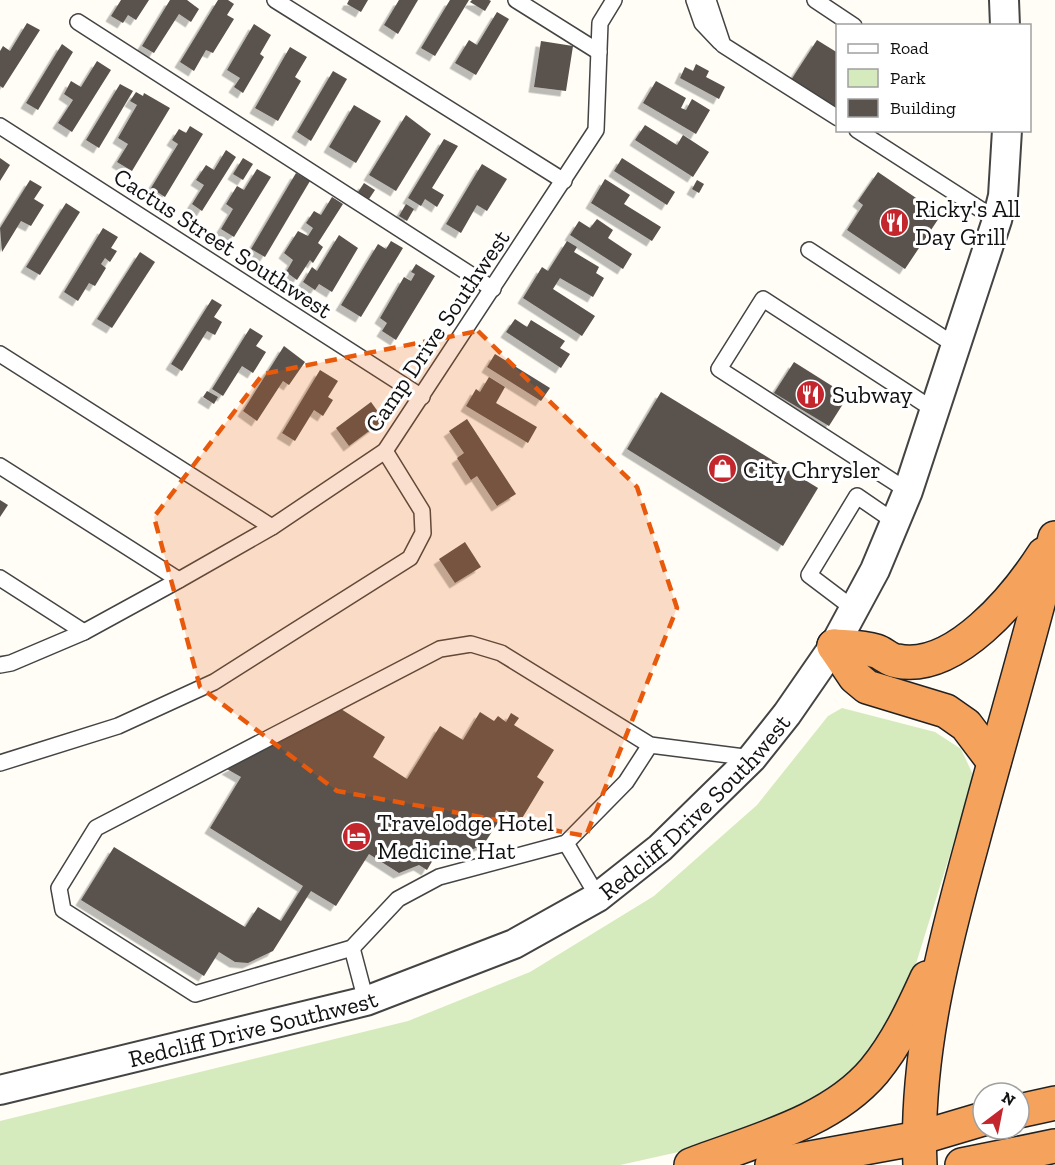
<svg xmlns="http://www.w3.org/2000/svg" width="1055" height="1165" viewBox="0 0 1055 1165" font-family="'Zilla Slab',serif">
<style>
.green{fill:#d5ebbd}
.building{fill:#5a524d;filter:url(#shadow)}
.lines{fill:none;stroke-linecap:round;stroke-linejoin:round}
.lane-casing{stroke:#444;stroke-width:18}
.street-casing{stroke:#444;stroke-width:32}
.highway-casing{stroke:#222;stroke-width:36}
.lane{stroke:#fff;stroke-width:15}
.street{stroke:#fff;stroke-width:28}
.highway{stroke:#f5a25d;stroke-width:33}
.marked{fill:#e8590c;fill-opacity:0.2;stroke:#e8590c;stroke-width:4.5;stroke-dasharray:12 8;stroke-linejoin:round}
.labels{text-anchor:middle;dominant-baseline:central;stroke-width:6;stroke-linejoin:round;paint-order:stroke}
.poi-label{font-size:24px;fill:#111;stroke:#fff;text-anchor:start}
.street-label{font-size:24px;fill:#111;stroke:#fff}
</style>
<defs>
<filter id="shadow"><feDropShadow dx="-5.5" dy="5.5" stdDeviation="0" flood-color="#0004"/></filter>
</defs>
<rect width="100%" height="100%" fill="#fffdf5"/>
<path class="green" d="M842 708 935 732 961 749 974 777 900 1015 827 1103 692 1149 620 1165H0V1121L408 1021 530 972 654 896 757 805 828 716Z"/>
<g class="building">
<path d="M121 0H149L136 20 128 15 123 23 111 16Z"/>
<path d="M170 0H187L199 9 191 22 179 14 154 53 142 46Z"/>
<path d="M218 0H228L234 4 227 15 234 19 213 53 206 50 194 71 180 62Z"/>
<path d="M349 0H368L361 12 347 4Z"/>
<path d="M399 0H418L398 34 384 25Z"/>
<path d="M450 0H469L435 56 421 48Z"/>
<path d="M472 0H489L491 1 485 11 470 2Z"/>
<path d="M497 12 509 19 476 75 455 63 469 40 477 45Z"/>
<path d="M27 23 40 30 3 88 0 86V51L3 46 10 51Z"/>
<path d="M254 24 271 35 260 54 264 57 243 93 234 87 240 78 227 70Z"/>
<path d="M817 40 838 53V109L791 80Z"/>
<path d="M541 41 573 46 566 91 534 87Z"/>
<path d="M62 44 73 52 38 110 26 103Z"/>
<path d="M290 47 307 57 295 77 301 81 278 121 255 108Z"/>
<path d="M97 61 111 70 72 132 58 123 73 100 64 94 71 81 81 87Z"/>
<path d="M696 64 709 71 706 77 725 87 719 99 680 78 685 67 693 71Z"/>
<path d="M333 71 347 79 311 141 297 132Z"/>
<path d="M656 81 686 98 681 108 686 110 692 99 710 110 696 134 643 103Z"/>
<path d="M120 84 133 91 99 148 86 140Z"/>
<path d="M136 92 143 96 144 93 170 108 132 171 117 162 128 144 118 138 137 105 130 101Z"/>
<path d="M354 105 381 121 356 163 329 147Z"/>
<path d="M406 115 431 134 396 191 369 175Z"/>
<path d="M645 125 677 145 683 135 709 152 693 177 635 140Z"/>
<path d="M190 126 203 134 165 197 151 188 178 144 172 140 179 129 186 133Z"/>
<path d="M444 139 458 146 432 188 444 195 437 207 425 199 421 206 408 198Z"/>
<path d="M226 150 236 157 202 211 192 204 204 185 196 180 206 165 214 170Z"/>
<path d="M0 158 10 165 0 181Z"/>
<path d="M243 158 253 164 243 180 233 174Z"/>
<path d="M622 158 675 192 667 205 614 171Z"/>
<path d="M482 164 507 179 487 211 477 205 461 233 446 224Z"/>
<path d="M257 169 271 177 234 237 221 229 233 209 226 204 237 186 244 190Z"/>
<path d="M878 172 941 215 905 269 847 230 863 205 858 201Z"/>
<path d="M296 173 310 181 265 257 251 249Z"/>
<path d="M605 179 630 195 624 204 661 227 652 241 591 203Z"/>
<path d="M30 180 42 187 34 199 44 205 31 226 21 221 2 252 0 228Z"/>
<path d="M697 180 704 184 699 193 692 189Z"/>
<path d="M364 183 375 190 369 199 358 192Z"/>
<path d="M332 197 343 204 318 243 323 247 313 263 310 260 297 280 286 272 293 260 284 253 298 231 308 236 313 228 306 223 314 211 321 215Z"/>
<path d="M66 203 80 212 40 275 26 267Z"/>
<path d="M406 204 414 209 407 221 399 216Z"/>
<path d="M597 219 613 230 608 238 632 254 623 269 570 235 579 221 590 228Z"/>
<path d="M103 228 118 237 111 248 117 251 110 262 105 258 101 264 106 268 95 286 89 283 78 301 64 292Z"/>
<path d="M339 235 358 248 332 292 319 284 315 290 303 282 312 267 317 271Z"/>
<path d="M391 241 403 248 361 317 341 305 378 244 386 249Z"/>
<path d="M567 241 577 247 574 252 599 267 596 273 604 278 593 297 553 274 560 278 553 289 595 316 582 336 523 298 542 267 548 271Z"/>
<path d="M140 252 155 262 112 328 97 319Z"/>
<path d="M416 264 435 276 396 340 382 331 387 323 380 318 404 277 411 281 415 274 411 272Z"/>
<path d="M212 299 222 305 214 317 222 322 215 335 207 331 182 371 171 364Z"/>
<path d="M515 319 527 327 531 320 565 341 560 348 570 354 561 368 506 332Z"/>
<path d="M250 328 263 336 256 346 266 352 253 373 242 366 223 396 212 389Z"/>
<path d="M284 346 305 362 289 385 283 381 257 421 243 411Z"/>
<path d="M495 354 550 388 541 401 487 367Z"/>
<path d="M794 362 848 396 829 426 774 393Z"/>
<path d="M320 370 338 381 328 397 333 400 323 416 314 410 295 441 282 433Z"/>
<path d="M489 377 505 387 496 403 537 427 528 443 466 406 476 389 480 392Z"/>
<path d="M207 391 218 397 214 404 203 397Z"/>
<path d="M661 392 818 488 783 546 627 449Z"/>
<path d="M371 402 384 420 349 446 336 428Z"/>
<path d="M467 419 516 494 497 506 477 476 471 480 457 458 464 453 449 431Z"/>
<path d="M0 500 8 505 0 517Z"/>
<path d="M465 542 481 567 455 583 439 559Z"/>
<path d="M341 709 385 737 373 757 407 779 440 726 463 740 480 712 494 721 498 716 506 722 511 713 519 718 514 725 554 750 537 777 544 782 521 820 506 810 484 844 463 854 437 853 427 870 419 865 399 873 369 854 336 906 311 891 273 951 248 963 235 962 219 952 204 976 81 900 114 847 245 927 258 907 281 921 303 886 210 828 241 777 227 769Z"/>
</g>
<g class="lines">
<defs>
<g id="lane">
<path d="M275 0 564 181"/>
<path d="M516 0 599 52"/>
<path d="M694 0 702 23 720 42"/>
<path d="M708 0 723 45 838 118"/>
<path d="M815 0 854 26"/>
<path d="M78 22 493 289"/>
<path d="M0 126 422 397"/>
<path d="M857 130 997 220"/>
<path d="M809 250 956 346"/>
<path d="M0 354 272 527"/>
<path d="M0 466 179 580"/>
<path d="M908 491 719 369 763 299 934 410"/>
<path d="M0 578 84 632"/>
<path d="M854 609 809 575 857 496 895 522"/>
<path d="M0 665 11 663 84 632 179 580 272 527 385 451 596 130 600 23 614 0"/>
<path d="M650 745 501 653 471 644 440 649 96 828 59 888 63 910 195 994 352 948 398 899 439 877 566 843 626 782 650 745 752 758"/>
<path d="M0 763 118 726 214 682 410 558 423 533 422 511 385 451"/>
<path d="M566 843 598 897"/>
<path d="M352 948 366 1001"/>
</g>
<g id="street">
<path d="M1004 0 1005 26"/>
<path id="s1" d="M0 1090 366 1001 514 944 598 897 660 848 752 758 787 714 834 646 875 570 908 491 997 220 1003 196 1007 130"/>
</g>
<g id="highway">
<path d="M834 646C847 647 863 647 876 651 883 653 889 660 897 661 955 673 1017 596 1044 554"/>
<path d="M834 646 855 677 867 687 946 711 966 725 994 762"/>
<path d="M1019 1111 1055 1103"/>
<path d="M691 1165C753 1141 830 1123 874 1071 897 1043 912 1011 927 978"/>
<path d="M772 1165 919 1138 983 1119"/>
<path d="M920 1165C915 1055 944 945 973 840 1000 739 1030 639 1055 538"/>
<path d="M962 1165 1055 1146"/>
</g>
</defs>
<use href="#lane" class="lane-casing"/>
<use href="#street" class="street-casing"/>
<use href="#highway" class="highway-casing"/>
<use href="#lane" class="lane"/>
<use href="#street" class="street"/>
<use href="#highway" class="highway"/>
</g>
<path class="marked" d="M478 331 637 487 677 608 586 836 337 791 200 687 154 517 263 374Z"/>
<defs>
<symbol id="restaurant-disc" viewBox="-11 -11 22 22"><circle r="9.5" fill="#c4262e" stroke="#fff"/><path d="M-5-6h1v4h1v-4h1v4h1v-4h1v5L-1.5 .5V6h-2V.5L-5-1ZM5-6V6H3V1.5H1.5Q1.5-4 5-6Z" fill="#fff"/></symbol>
<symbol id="shop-disc" viewBox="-11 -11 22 22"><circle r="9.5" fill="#c4262e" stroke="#fff"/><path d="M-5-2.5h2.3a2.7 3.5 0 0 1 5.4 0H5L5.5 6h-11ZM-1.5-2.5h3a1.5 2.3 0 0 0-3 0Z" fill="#fff"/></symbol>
<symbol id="hotel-disc" viewBox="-11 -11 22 22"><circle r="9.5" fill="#c4262e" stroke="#fff"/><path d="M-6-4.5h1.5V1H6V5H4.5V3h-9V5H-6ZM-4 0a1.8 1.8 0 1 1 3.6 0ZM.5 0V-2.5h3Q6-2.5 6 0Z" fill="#fff"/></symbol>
</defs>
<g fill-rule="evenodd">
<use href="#restaurant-disc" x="878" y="206" width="33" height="33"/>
<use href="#restaurant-disc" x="794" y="378" width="33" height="33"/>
<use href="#shop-disc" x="706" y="452" width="33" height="33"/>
<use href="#hotel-disc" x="340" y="820" width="33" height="33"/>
</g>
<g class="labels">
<g class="poi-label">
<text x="915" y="208">Ricky's All<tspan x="915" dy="28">Day Grill</tspan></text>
<text x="832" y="394">Subway</text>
<text x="743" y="469">City Chrysler</text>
<text x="377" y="822">Travelodge Hotel<tspan x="377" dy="28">Medicine Hat</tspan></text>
</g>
<g class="street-label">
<text transform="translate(223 243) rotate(33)">Cactus Street Southwest</text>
<text transform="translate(437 331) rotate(-56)">Camp Drive Southwest</text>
<text stroke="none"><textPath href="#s1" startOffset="764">Redcliff Drive Southwest</textPath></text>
<text stroke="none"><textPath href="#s1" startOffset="260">Redcliff Drive Southwest</textPath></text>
</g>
</g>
<rect x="836" y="24" width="195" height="108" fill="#ffffff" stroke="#a0a0a0" stroke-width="1.5"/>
<rect x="848" y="44" width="30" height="9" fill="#ffffff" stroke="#a0a0a0" stroke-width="1.5"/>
<text x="890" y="54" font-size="18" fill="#111111">Road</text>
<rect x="848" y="69" width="30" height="18" fill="#d5ebbd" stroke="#a0a0a0" stroke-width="1.5"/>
<text x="890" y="84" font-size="18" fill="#111111">Park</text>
<rect x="848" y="99" width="30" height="18" fill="#5a524d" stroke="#a0a0a0" stroke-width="1.5"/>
<text x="890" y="114" font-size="18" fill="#111111">Building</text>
<g transform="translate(1001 1111) rotate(32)"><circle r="28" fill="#ffffff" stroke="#a0a0a0" stroke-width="1.5"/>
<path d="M0-4.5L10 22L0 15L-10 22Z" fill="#c4262e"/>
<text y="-9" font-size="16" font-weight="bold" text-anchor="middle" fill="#111111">N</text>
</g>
</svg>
